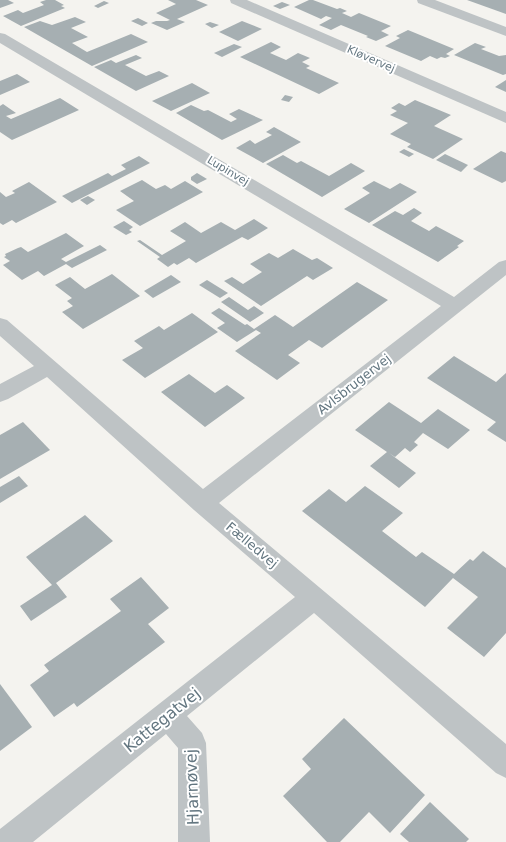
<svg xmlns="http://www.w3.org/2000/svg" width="506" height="842" viewBox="0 0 506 842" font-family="'DejaVu Sans',sans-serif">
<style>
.building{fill:#a6afb2}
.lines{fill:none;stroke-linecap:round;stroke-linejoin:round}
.minor{fill:#bec3c5;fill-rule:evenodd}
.labels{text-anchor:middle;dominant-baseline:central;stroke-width:4;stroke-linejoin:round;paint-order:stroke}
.far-street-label{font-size:11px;fill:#637680;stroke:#fff}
.street-label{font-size:13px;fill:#637680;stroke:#fff}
.near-street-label{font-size:16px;fill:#637680;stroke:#fff}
</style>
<rect width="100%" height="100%" fill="#f4f3ef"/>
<g class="building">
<path d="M0 0H8L14 3 0 8Z"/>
<path d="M46 0H55L64 5 61 6 65 8 21 26 3 16 18 10 23 13 44 5 40 2Z"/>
<path d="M168 0H196L208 5 177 19 185 22 167 30 151 23 156 21H167L170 20 156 13 176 4Z"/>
<path d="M309 0H313L337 9 340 8 347 11 342 13 351 17 359 13 391 26 381 31 389 35 376 41 366 37 368 36 341 25 331 30 319 25 332 18 326 16 321 19 294 7Z"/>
<path d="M467 0H506V14Z"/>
<path d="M104 1 109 3 98 8 94 6Z"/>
<path d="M282 2 290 5 280 9 273 6Z"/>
<path d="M75 17 86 22 71 28 88 37 72 43 87 52 131 34 148 42 92 66 24 27 40 21 52 25Z"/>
<path d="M138 18 148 23 142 26 131 21Z"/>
<path d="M242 21 262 29 238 41 219 32Z"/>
<path d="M210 22 219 25 212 28 205 24Z"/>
<path d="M408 30 454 49 446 54 450 56 445 58 441 57 437 59 430 56 421 61 385 46 400 38 396 36Z"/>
<path d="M271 42 281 47 270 53 286 60 298 53 310 58 302 62 310 66 306 68 339 83 319 94 240 57Z"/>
<path d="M475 43 486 47 481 49 499 56 506 55V74L503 75 454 55Z"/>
<path d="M234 44 242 47 222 57 214 53Z"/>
<path d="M136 55 142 58 125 65 146 76 159 71 169 76 136 91 94 67 111 60 116 63Z"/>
<path d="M17 74 30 82 0 95V81Z"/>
<path d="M506 80V92L495 87Z"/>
<path d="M192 83 210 93 171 111 152 101Z"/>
<path d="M285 95 293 97 289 102 281 100Z"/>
<path d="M60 98 79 110 12 140 0 132V106L3 104 16 113 6 116 11 119Z"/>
<path d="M415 100 451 115 434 126 463 139 433 159 407 147 411 144 390 134 408 123 390 115 397 111 391 108 399 103 405 106Z"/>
<path d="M191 105 204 111 208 110 231 122 237 119 229 114 239 109 263 120 222 140 176 113Z"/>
<path d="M274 127 301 142 263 163 236 148 250 140 255 144 272 135 266 132Z"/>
<path d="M404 149 414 154 409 157 399 152Z"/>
<path d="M501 151 506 153V181L502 183 473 169Z"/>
<path d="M445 154 468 165 461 172 436 160Z"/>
<path d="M283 155 297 163 301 161 329 176 351 163 365 171 322 197 266 164Z"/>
<path d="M139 156 150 163 72 203 62 196 108 173 112 176 126 169 121 165Z"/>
<path d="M197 173 207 179 197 184 191 180V177Z"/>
<path d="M142 180 156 189 165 185 171 189 185 181 203 192 140 226 116 210 134 201 120 191Z"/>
<path d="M374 181 390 189 400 183 417 192 369 223 344 209 370 193 362 188Z"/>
<path d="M29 182 57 202 16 223 12 220 3 225 0 223V192L6 197 15 193 12 191Z"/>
<path d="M88 196 95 200 87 205 80 200Z"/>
<path d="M414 208 422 213 411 221 429 231 436 226 464 241 457 246 459 247 438 262 372 225 395 211 403 215Z"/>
<path d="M254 219 268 228 248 240 242 237 196 263 189 258 177 265 174 263 168 267 157 259 160 257 137 241 140 240 162 255 186 241 170 231 185 222 201 233 221 222 235 230Z"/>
<path d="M124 221 133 227 129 230 132 232 126 235 113 227Z"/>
<path d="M66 233 84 246 61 259 66 262 100 245 107 250 72 268 66 264 44 276 38 271 22 280 3 265 10 261 4 257 6 256 5 254 18 248 21 247 28 252Z"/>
<path d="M293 249 312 260 317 258 333 268 313 280 307 276 261 306 224 281 232 277 243 284 262 272 250 264 269 253 278 258Z"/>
<path d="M112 274 140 296 83 329 62 312 73 306 67 301 72 298 55 285 70 277 85 289Z"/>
<path d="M171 275 181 282 153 298 144 291Z"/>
<path d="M207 280 228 293 220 298 199 285Z"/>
<path d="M357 282 388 300 322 348 309 340 288 355 300 363 277 380 235 351 261 333 256 330 237 342 217 328 225 323 211 313 219 308 245 325 247 324 254 329 275 315 293 327Z"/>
<path d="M229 297 248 310 254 306 264 313 250 322 221 302Z"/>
<path d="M192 313 218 332 145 378 122 360 143 348 134 341 159 326 164 330Z"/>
<path d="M454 356 496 382 506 373V442L487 430 496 422 427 378Z"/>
<path d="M189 374 215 393 227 385 245 398 205 427 161 392Z"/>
<path d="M389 402 421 423 438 409 470 430 448 449 423 433 414 442 418 445 410 452 405 448 395 457 389 453 416 473 399 488 370 466 387 452 355 430Z"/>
<path d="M23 422 50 450 0 479V435Z"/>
<path d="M19 476 28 486 0 503V487Z"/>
<path d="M365 486 403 513 382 531 416 557 422 552 454 574 470 559 473 561 483 551 506 568V633L484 657 447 628 478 597 453 578 425 607 302 511 329 489 346 502Z"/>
<path d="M85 515 113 541 56 583 67 597 31 621 20 606 52 585 26 557Z"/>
<path d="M141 577 169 608 148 624 165 642 77 707 74 703 54 717 30 685 49 671 44 665 121 611 110 599Z"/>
<path d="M0 684 32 727 0 751Z"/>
<path d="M344 718 425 795 390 833 369 812 340 842H327L283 796 311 769 302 759Z"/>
<path d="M430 802 469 839 466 842H409L400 834Z"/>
</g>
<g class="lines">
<g class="minor">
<path d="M230 0H247L506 112V123L231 3Z"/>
<path d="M417 0H435L506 27V36L418 3Z"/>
<path d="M0 33 5 34 454 297 499 262 506 260V275L219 503 506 744V778L496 773 314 613 187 716 202 733 206 743 210 842H178V748L166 734 33 842H0V829L295 597 194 510 47 377 8 399 0 402V384L34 366 0 336V318L7 320 203 489 441 306 0 43Z"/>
</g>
</g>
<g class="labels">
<g class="far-street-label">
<text transform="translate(371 59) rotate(24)">Kløvervej</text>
<text transform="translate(228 171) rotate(31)">Lupinvej</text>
</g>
<g class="street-label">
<text transform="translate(354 384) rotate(-38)">Avlsbrugervej</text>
<text transform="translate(252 545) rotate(40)">Fælledvej</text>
</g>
<g class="near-street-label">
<text transform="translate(162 720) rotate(-39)">Kattegatvej</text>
<text transform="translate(192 787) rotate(-92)">Hjarnøvej</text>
</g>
</g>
</svg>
